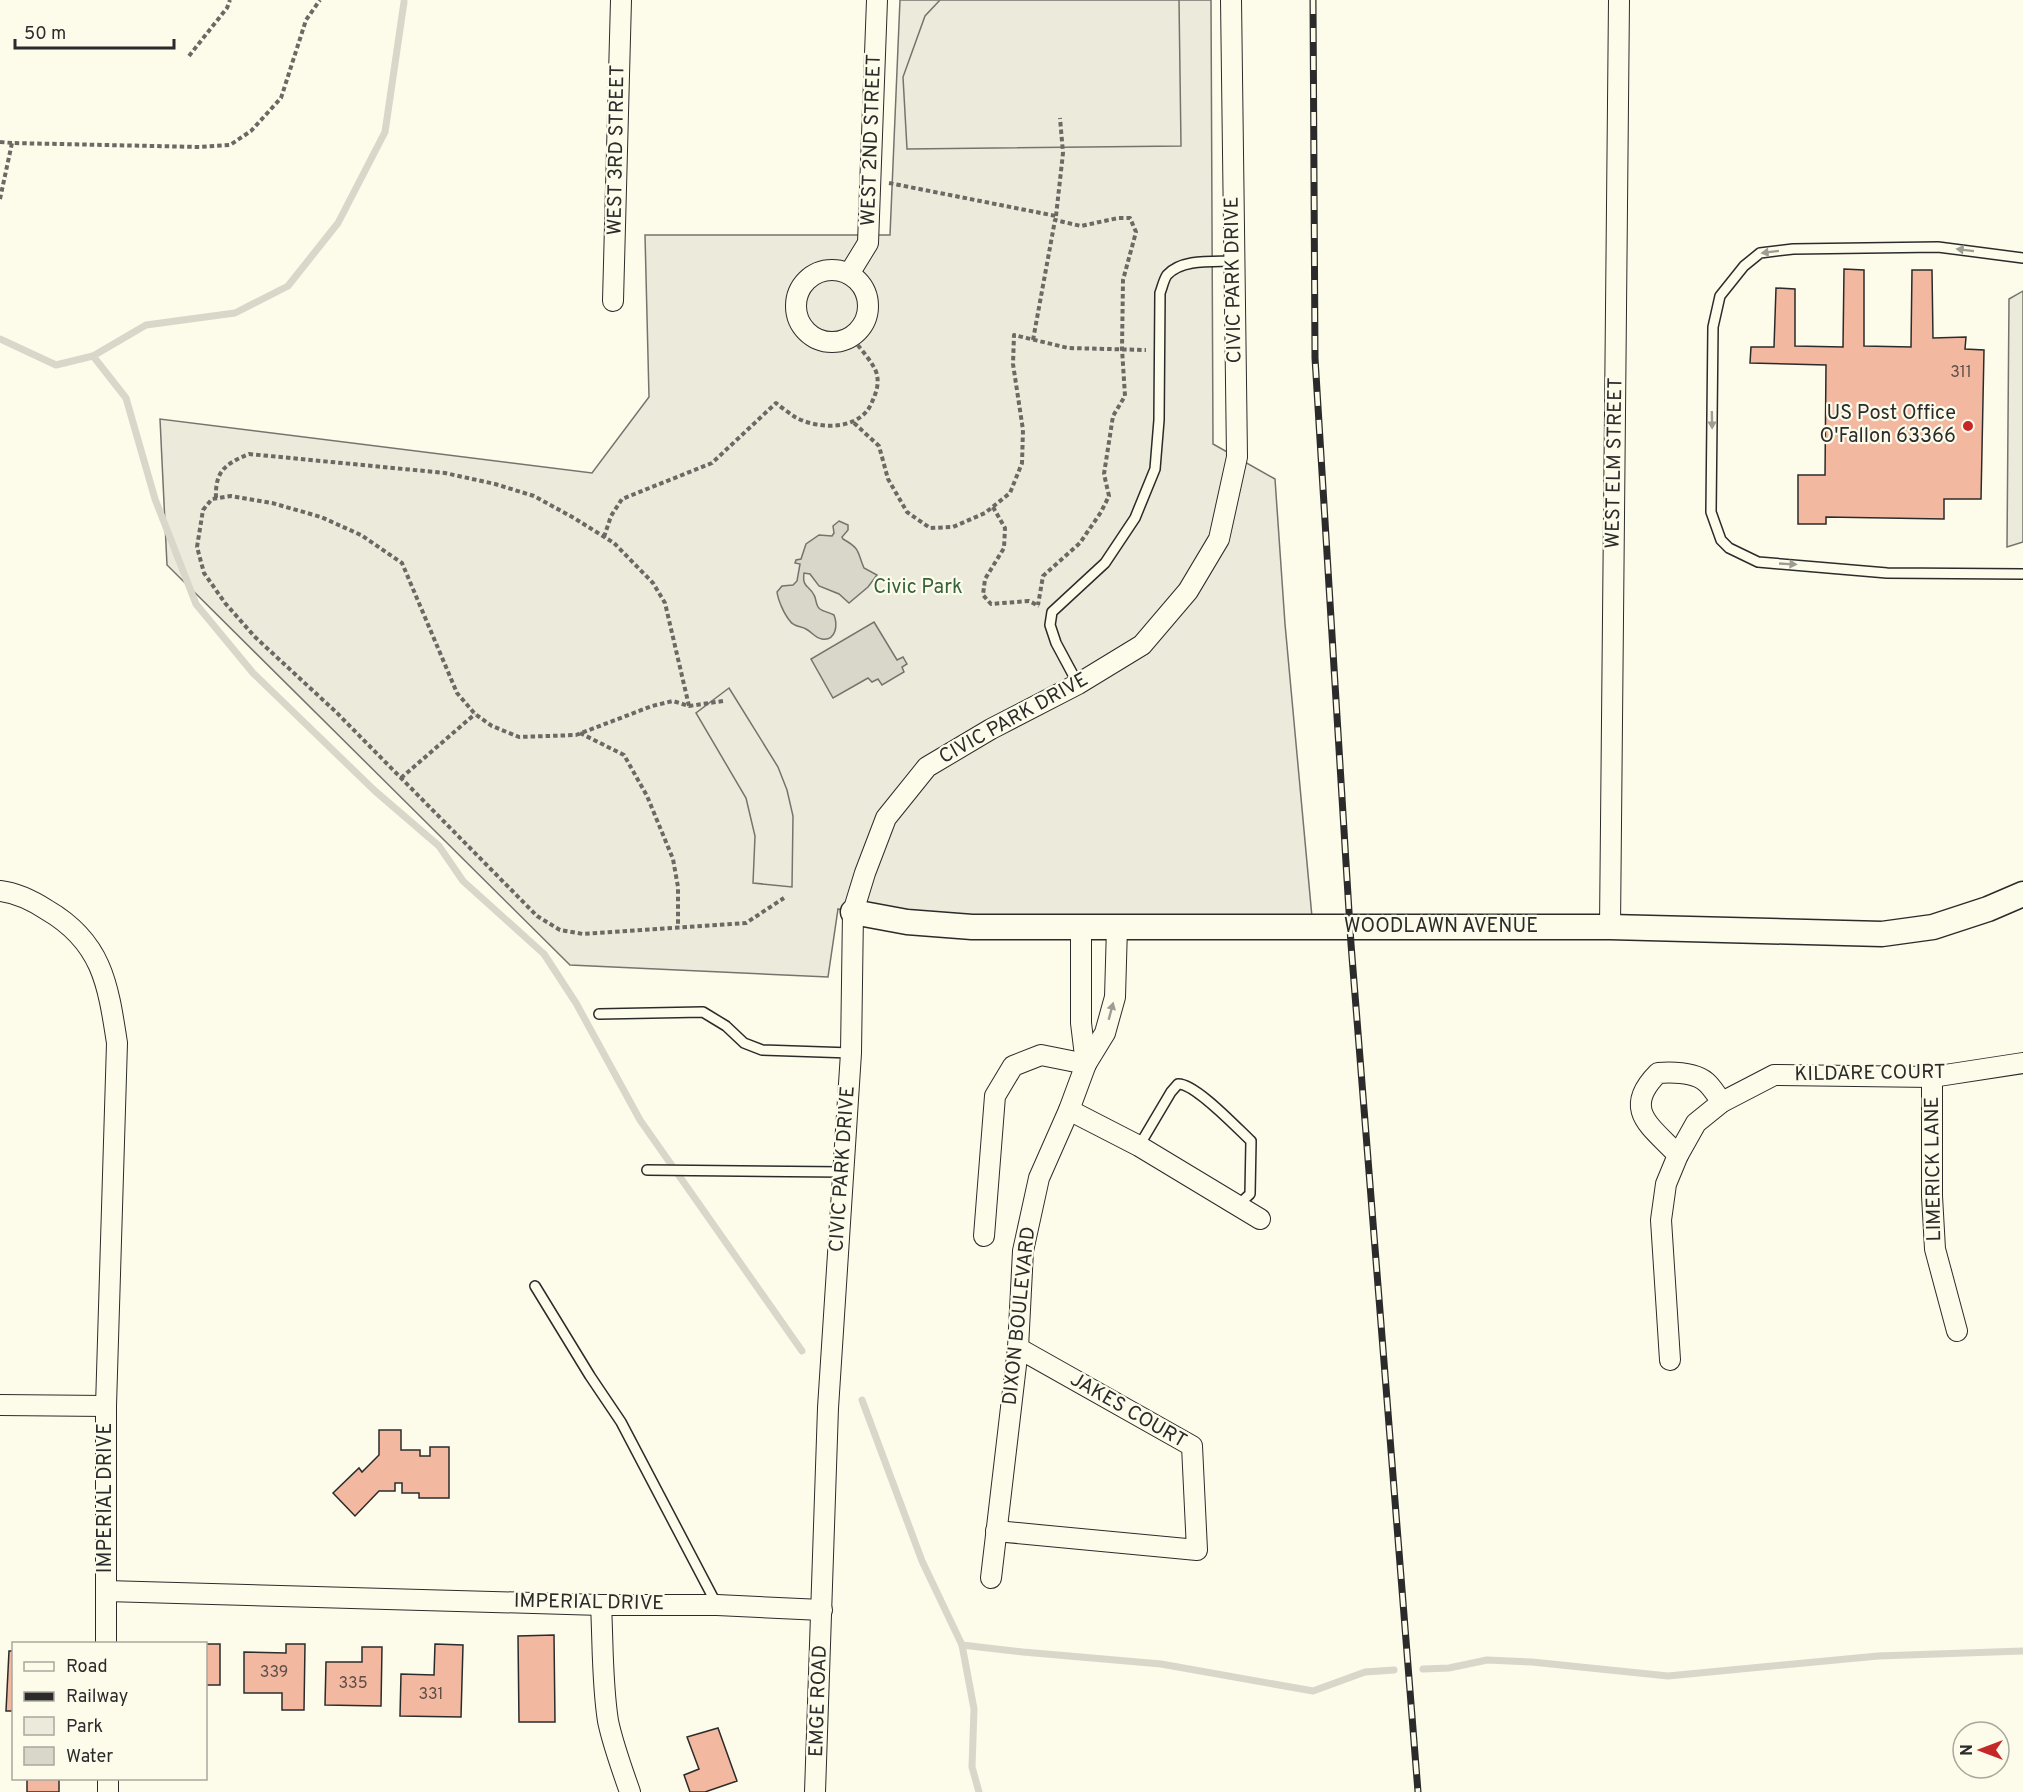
<svg xmlns="http://www.w3.org/2000/svg" width="2023" height="1792" viewBox="0 0 2023 1792" font-family="Overpass,sans-serif">
<style>
.green{fill:#ecebdb;stroke:#74746e;stroke-width:1.5}
.parking{fill:#eceadb;stroke:#74746e;stroke-width:1.5}
.water{fill:#d8d7c9;stroke:#74746e;stroke-width:1.5}
.lines{fill:none;stroke-linecap:round;stroke-linejoin:round}
.stream{stroke:#d8d7c9;stroke-width:7}
.building{fill:#f2b8a0;stroke:#2b2b2b;stroke-width:1.5}
.service-casing{stroke:#2b2b2b;stroke-width:12}
.minor-casing{stroke:#2b2b2b;stroke-width:22}
.tertiary-casing{stroke:#2b2b2b;stroke-width:27}
.path{stroke:#6a6964;stroke-width:4;stroke-dasharray:4.5 3;stroke-linecap:butt}
.service{stroke:#fdfbea;stroke-width:9}
.minor{stroke:#fdfbea;stroke-width:20}
.tertiary{stroke:#fdfbea;stroke-width:24}
.rail-casing{stroke:#2b2b2b;stroke-width:7}
.rail{stroke:#fdfbea;stroke-width:4.5;stroke-dasharray:14;stroke-linecap:butt}
.oneway{fill:#9e9d94}
.poi-dot{fill:#c62828;stroke:#fdfbea;stroke-width:2}
.labels{text-anchor:middle;dominant-baseline:central;stroke-width:4.5;stroke-linejoin:round;paint-order:stroke}
.number-label{font-size:16px;fill:#5d4e48}
.street-label{font-size:20px;fill:#2b2b2b;stroke:#fdfbea}
.poi-label{font-size:20px;fill:#2b2b2b;stroke:#fdfbea;text-anchor:end}
.park-label{font-size:20px;fill:#34623c;stroke:#fdfbea}
</style>
<rect width="100%" height="100%" fill="#fdfbea"/>
<path class="green" d="M900 0H1211L1213 444 1275 479 1285 624 1313 928 907 922 838 909 828 977 570 965 167 565 160 419 592 473 649 397 645 235H890Z"/>
<g class="parking">
<path d="M940 0H1179L1181 146 907 149 903 77 925 16Z"/>
<path d="M2023 291V542L2007 547 2009 299Z"/>
<path d="M729 688 778 767 787 790 793 816 792 887 753 883 755 836 746 798 696 713Z"/>
</g>
<g class="water">
<path d="M839 521 848 525V530L842 537 843 539C861 549 857 552 864 568L877 575 868 587 849 603 839 594 819 586 810 574 804 573C802 588 809 585 814 595 817 600 815 605 820 609 824 612 829 612 834 615 838 625 836 641 822 639 815 638 812 632 806 629 801 626 794 627 790 621 784 614 778 600 777 592L782 586 793 585 797 581 800 564 795 563 796 560 801 559 806 544 819 535 832 536 834 533 833 526Z"/>
<path d="M874 622 897 660 903 657 907 664 902 667 904 672 882 685 878 679 872 682 868 678 833 698 811 659Z"/>
</g>
<g class="lines">
<g class="stream">
<path d="M0 339 56 365 93 356 146 325 235 313 288 286 338 223 385 132 404 2"/>
<path d="M93 356 126 398 155 499 196 604 253 673 375 791 439 846 463 881 544 954 576 1003 640 1120 802 1351"/>
<path d="M862 1400 922 1561 962 1645 974 1709 972 1767 979 1792"/>
<path d="M962 1645 1023 1652 1161 1664 1313 1691 1365 1672 1394 1670"/>
<path d="M1423 1669 1449 1668 1487 1660 1532 1662 1668 1676 1878 1656 2023 1651"/>
</g>
</g>
<g class="building">
<path d="M1844 269 1864 270V346L1911 347 1912 270H1932L1933 338 1966 337 1965 349 1984 350 1981 499H1944V519L1826 517V524H1798V475H1825L1826 365 1750 363 1751 347H1774L1776 288 1795 289V346L1843 347Z"/>
<path d="M379 1430H401V1450H420V1456H430V1447H449V1498H419V1493H402V1483H395V1491H379L355 1516 333 1493 359 1468 362 1472 379 1455Z"/>
<path d="M554 1635 555 1722H519L518 1636Z"/>
<rect x="206" y="1644" width="14" height="41"/>
<path d="M286 1644H305L304 1710H282V1693H244V1652L286 1653Z"/>
<path d="M435 1644 463 1645 461 1717 400 1716 401 1674 434 1675Z"/>
<path d="M362 1647H382L381 1706 325 1705 326 1662H362Z"/>
<path d="M9 1651H14V1711H6Z"/>
<path d="M718 1728 737 1781 705 1792H690L684 1775 699 1769 687 1737Z"/>
<rect x="27" y="1778" width="32" height="14"/>
</g>
<g class="lines">
<defs>
<g id="service">
<path d="M2023 258 1938 247 1793 249 1760 253 1744 266 1720 296 1713 327 1711 512 1721 540 1729 548 1758 562 1887 573 2023 574"/>
<path d="M1078 684 1056 643 1050 625 1052 612 1105 563 1135 518 1155 469 1159 420 1160 293C1162 288 1164 279 1167 275 1182 258 1215 262 1234 261"/>
<path d="M599 1014 703 1012 726 1026 744 1043 762 1050 851 1053"/>
<path d="M1139 1146 1171 1092 1178 1084C1195 1083 1237 1128 1251 1141L1250 1194 1238 1205"/>
<path d="M647 1170 843 1172"/>
<path d="M535 1286 590 1376 621 1422 717 1605"/>
</g>
<g id="minor">
<circle cx="832" cy="306" r="36"/>
<path d="M849 274 868 243 877 0"/>
<path d="M613 301 621 0"/>
<path d="M0 891C17 893 33 901 47 910 102 942 108 984 117 1043L106 1406V1644"/>
<path d="M1081 926V1023L1086 1064"/>
<path d="M1610 927 1619 0"/>
<path d="M1932 1077V1196L1935 1249 1957 1331"/>
<path d="M1069 1110 1139 1146 1260 1219"/>
<path d="M1678 1155C1651 1126 1621 1110 1658 1073 1673 1072 1694 1072 1706 1082 1712 1087 1717 1096 1722 1102"/>
<path d="M984 1236 995 1096 1013 1066 1041 1055 1086 1064"/>
<path d="M1670 1360 1661 1220 1666 1184 1678 1155 1696 1123 1722 1102 1774 1075 1932 1077 2023 1063"/>
<path d="M0 1405 106 1406"/>
<path d="M996 1531 1197 1550 1192 1446 1018 1348"/>
<path d="M991 1578 1018 1348 1023 1251 1039 1178 1069 1110 1086 1064 1105 1033 1115 997 1117 927"/>
<path d="M106 1591 601 1605H717L822 1610"/>
<path d="M601 1605C603 1643 602 1683 608 1721 613 1745 622 1769 630 1792"/>
<path d="M108 1778V1792"/>
<path d="M815 1792 828 1408 851 1053 853 912 865 873 886 818 927 767 991 729 1078 684 1142 645 1188 591 1219 539 1237 457 1231 0"/>
</g>
<path id="tertiary" d="M853 912 907 922 972 927H1610L1882 934 1933 927 1988 909 2023 894"/>
</defs>
<use href="#service" class="service-casing"/>
<use href="#minor" class="minor-casing"/>
<use href="#tertiary" class="tertiary-casing"/>
<g class="path">
<path d="M189 56 227 8 230 0"/>
<path d="M0 142 12 143"/>
<path d="M889 183 1056 216"/>
<path d="M0 199 12 143 200 147 230 145 251 131 281 98 306 20 320 0"/>
<path d="M1056 216 1063 153 1060 118"/>
<path d="M1033 340 1055 220 1081 226 1118 218H1130L1136 232 1123 280 1122 349 1125 396 1113 416 1104 474 1109 496 1101 512 1080 543 1043 576 1038 605"/>
<path d="M854 423 879 446 888 479 907 512 930 528 953 527 985 513 1010 493 1022 463 1023 430 1013 364 1014 335 1068 348 1146 350"/>
<path d="M216 498C215 471 225 464 249 454L445 473 495 484 534 496 574 518 614 543 653 583 665 603 689 706"/>
<path d="M993 507 1005 528 1004 548 985 579 983 595 991 604 1029 601 1039 606"/>
<path d="M604 537 611 516 622 499 712 463 776 403C782 408 789 413 795 417 818 430 861 431 872 402 876 393 879 385 877 375 875 364 858 346 851 337"/>
<path d="M723 701 689 706 673 701 652 706 576 735 519 737 492 726 475 714 457 693 402 563 361 535 321 517 272 503 231 496 212 499 203 510 197 547 204 573 225 603 255 637 336 712 537 916 560 930 583 934 746 923 784 898"/>
<path d="M580 733 624 755 647 796 673 859 678 887V927"/>
<path d="M401 778 475 714"/>
</g>
<use href="#service" class="service"/>
<use href="#minor" class="minor"/>
<use href="#tertiary" class="tertiary"/>
<defs>
<path id="rail" d="M1313 0 1315 358 1351 944 1418 1792"/>
</defs>
<use href="#rail" class="rail-casing"/>
<use href="#rail" class="rail"/>
</g>
<defs><path id="oneway-solid" d="M-6-.8H1V-3.2L6.5 0L1 3.2V.8H-6Z" transform="scale(1.5)"/></defs>
<g class="oneway">
<use href="#oneway-solid" transform="translate(1965 250) rotate(-173)"/>
<use href="#oneway-solid" transform="translate(1770 252) rotate(173)"/>
<use href="#oneway-solid" transform="translate(1712 420) rotate(89)"/>
<use href="#oneway-solid" transform="translate(1788 564) rotate(3)"/>
<use href="#oneway-solid" transform="translate(1111 1011) rotate(-75)"/>
</g>
<circle class="poi-dot" cx="1968" cy="426" r="6"/>
<g class="labels">
<g class="number-label">
<text x="1961" y="373">311</text>
<text x="274" y="1673">339</text>
<text x="353" y="1684">335</text>
<text x="431" y="1695">331</text>
</g>
<g class="street-label">
<text transform="translate(872 140) rotate(-88)">WEST 2ND STREET</text>
<text transform="translate(617 150) rotate(-89)">WEST 3RD STREET</text>
<text transform="translate(1234 280) rotate(-91)">CIVIC PARK DRIVE</text>
<text transform="translate(1615 463) rotate(-89)">WEST ELM STREET</text>
<text transform="translate(1014 719) rotate(-29)">CIVIC PARK DRIVE</text>
<text x="1441" y="927">WOODLAWN AVENUE</text>
<text transform="translate(1870 1074) rotate(-1)">KILDARE COURT</text>
<text transform="translate(843 1169) rotate(-86)">CIVIC PARK DRIVE</text>
<text transform="translate(1934 1169) rotate(-91)">LIMERICK LANE</text>
<text transform="translate(1020 1316) rotate(-84)">DIXON BOULEVARD</text>
<text transform="translate(1128 1411) rotate(30)">JAKES COURT</text>
<text transform="translate(106 1498) rotate(-90)">IMPERIAL DRIVE</text>
<text transform="translate(589 1603) rotate(1)">IMPERIAL DRIVE</text>
<text transform="translate(819 1701) rotate(-88)">EMGE ROAD</text>
</g>
<g class="poi-label">
<text x="1956" y="414">US Post Office<tspan x="1956" dy="23">O'Fallon 63366</tspan></text>
</g>
<g class="park-label">
<text x="918" y="588">Civic Park</text>
</g>
</g>
<rect x="12" y="1642" width="195" height="138" fill="#fdfbea" stroke="#a9a89e" stroke-width="1.5"/>
<rect x="24" y="1662" width="30" height="9" fill="#fdfbea" stroke="#a9a89e" stroke-width="1.5"/>
<text x="66" y="1672" font-size="18" fill="#2b2b2b">Road</text>
<rect x="24" y="1692" width="30" height="9" fill="#2b2b2b" stroke="#a9a89e" stroke-width="1.5"/>
<text x="66" y="1702" font-size="18" fill="#2b2b2b">Railway</text>
<rect x="24" y="1717" width="30" height="18" fill="#ecebdb" stroke="#a9a89e" stroke-width="1.5"/>
<text x="66" y="1732" font-size="18" fill="#2b2b2b">Park</text>
<rect x="24" y="1747" width="30" height="18" fill="#d8d7c9" stroke="#a9a89e" stroke-width="1.5"/>
<text x="66" y="1762" font-size="18" fill="#2b2b2b">Water</text>
<g transform="translate(1981 1750) rotate(270)"><circle r="28" fill="#fdfbea" stroke="#a9a89e" stroke-width="1.5"/>
<path d="M0-4.5L10 22L0 15L-10 22Z" fill="#c62828"/>
<text y="-9" font-size="16" font-weight="bold" text-anchor="middle" fill="#2b2b2b">N</text>
</g>
<path d="M15 39v9h159v-9" fill="none" stroke="#2b2b2b" stroke-width="3"/>
<text x="24" y="39" font-size="18" fill="#2b2b2b" stroke="#fdfbea" stroke-width="4.5" paint-order="stroke">50 m</text>
</svg>
